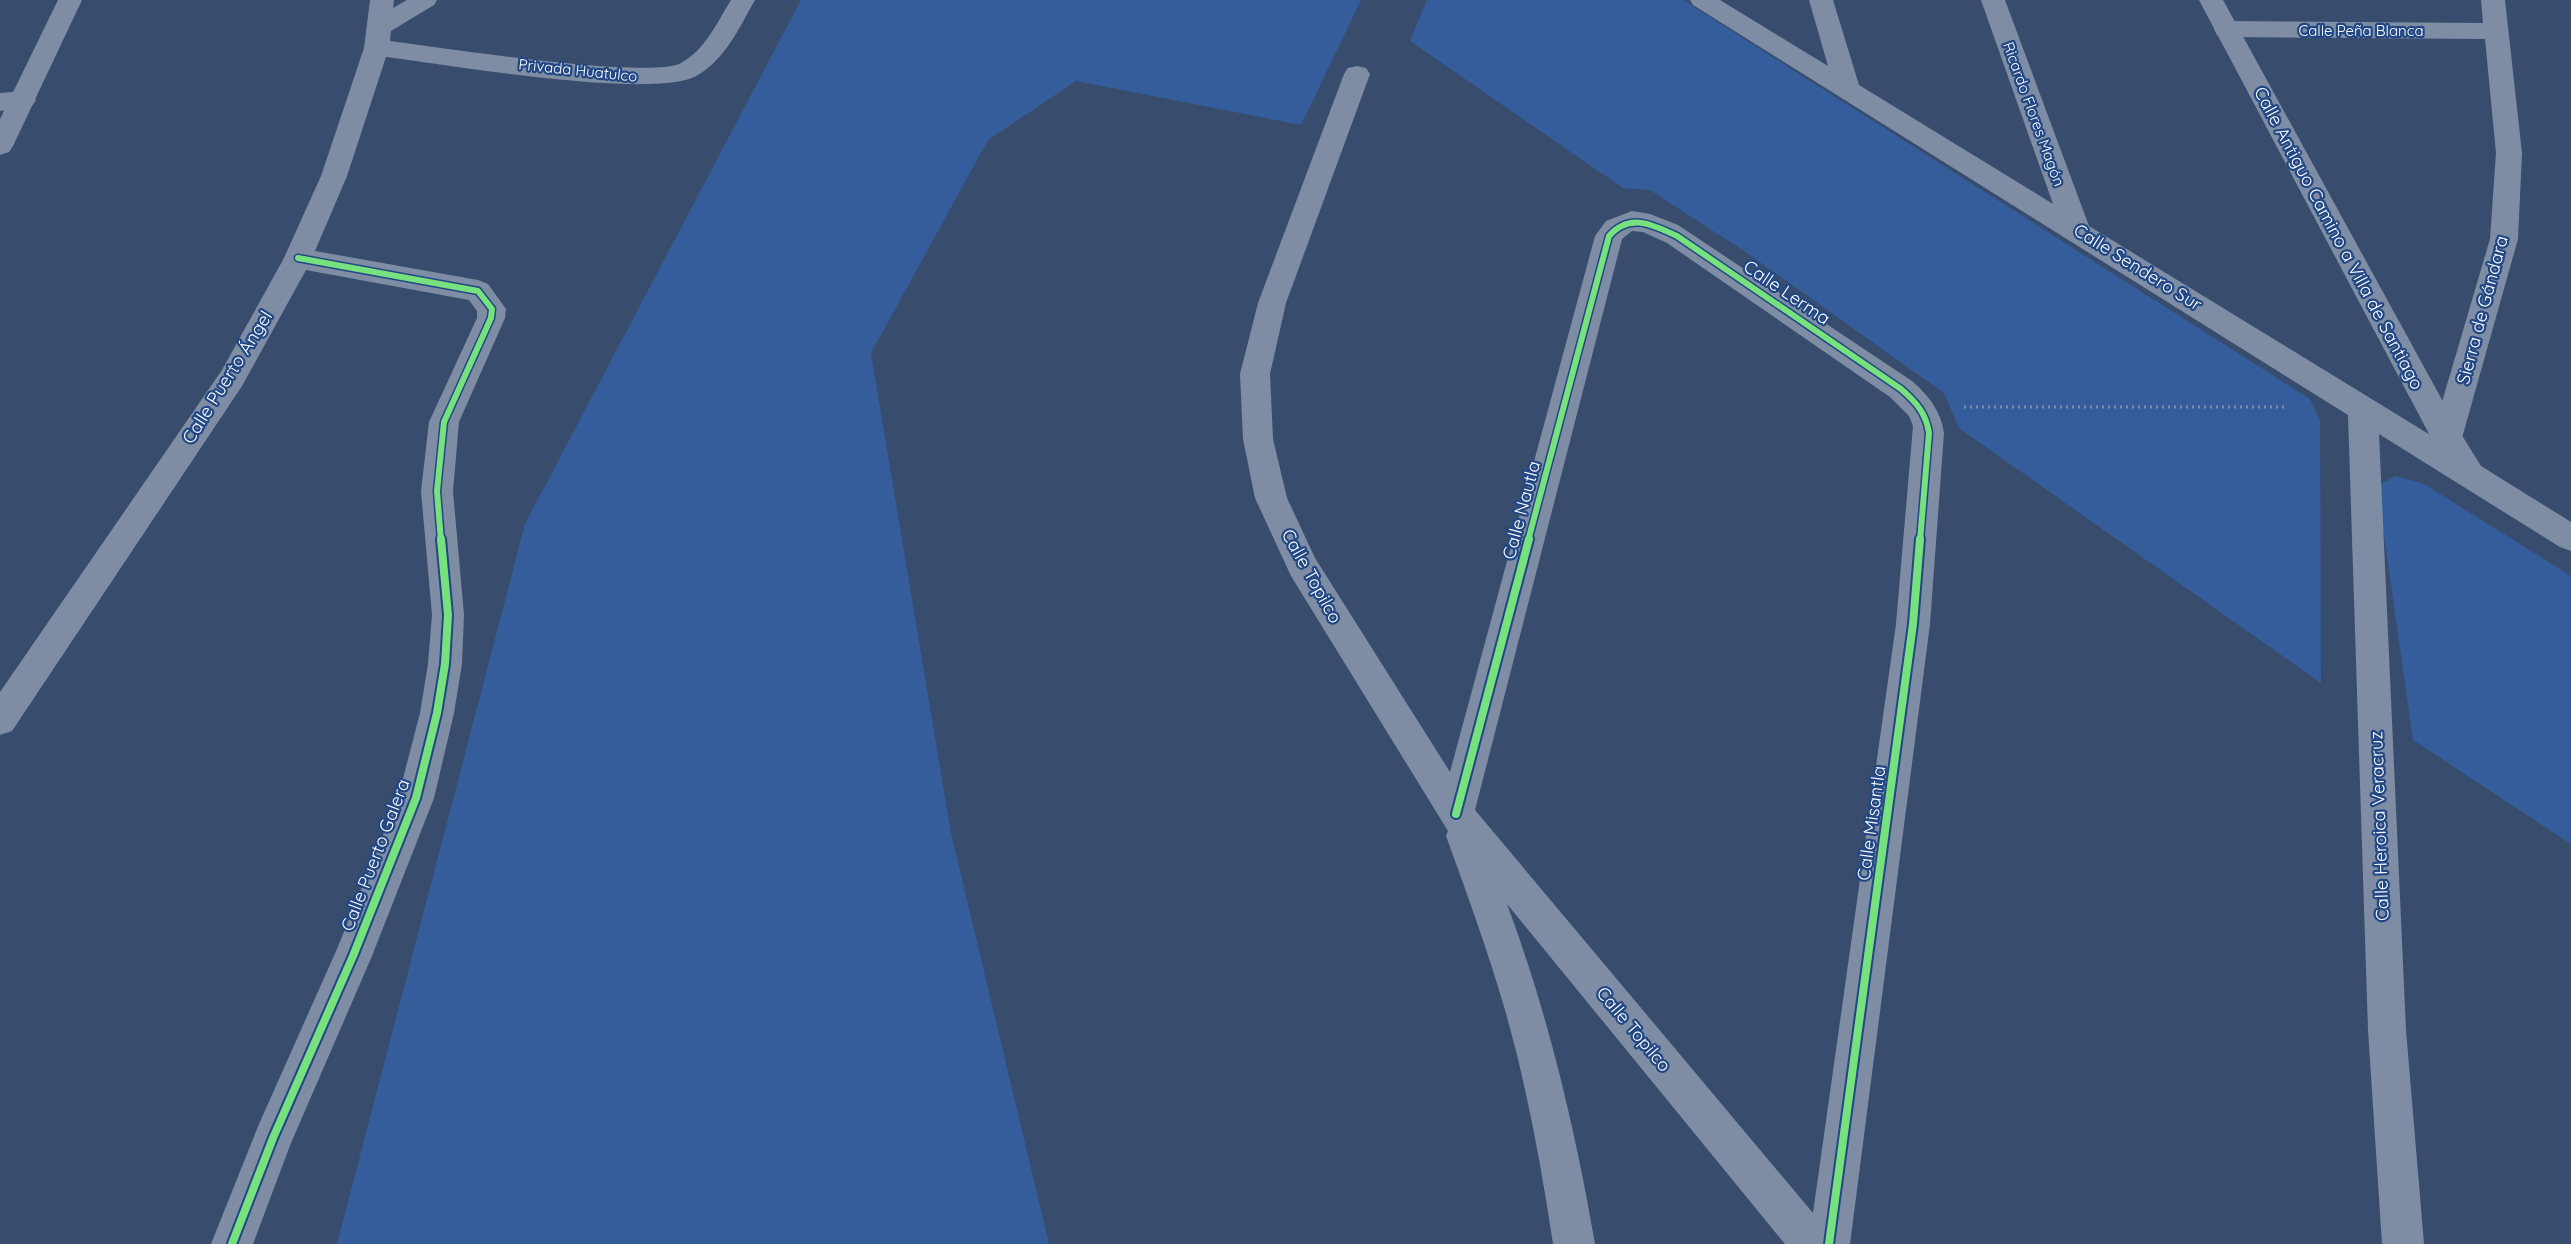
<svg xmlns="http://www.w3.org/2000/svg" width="2571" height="1244" viewBox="0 0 2571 1244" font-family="Quicksand,sans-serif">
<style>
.green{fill:#355d9b}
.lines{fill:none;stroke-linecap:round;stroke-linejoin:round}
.path{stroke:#7e8da4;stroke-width:3;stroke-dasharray:2 4;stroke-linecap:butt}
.minor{fill:#7e8da4;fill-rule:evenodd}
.tertiary{fill:#7e8da4;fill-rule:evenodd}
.cycleway-far1-casing{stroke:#214785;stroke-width:9}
.cycleway-casing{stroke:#214785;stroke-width:12}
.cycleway-far1{stroke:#77e17e;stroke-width:6}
.cycleway{stroke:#77e17e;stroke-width:8}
.labels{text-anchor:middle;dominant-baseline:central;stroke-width:4.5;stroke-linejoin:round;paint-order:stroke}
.far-street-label{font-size:15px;fill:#fff;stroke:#214785}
.street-label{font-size:18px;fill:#fff;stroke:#214785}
</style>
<rect width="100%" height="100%" fill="#384d6e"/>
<g class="green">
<path d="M801 0H1361L1301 125 1076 81 988 140 871 353 951 833 1049 1244H337L525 524Z"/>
<path d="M1427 0H1683L2310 399 2320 421 2321 683 1959 428 1944 393 1747 253 1650 190 1623 188 1410 41Z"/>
<path d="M2396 476 2424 484 2571 576V844L2413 740 2377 486Z"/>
</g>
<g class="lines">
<path class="path" d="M1964 407H2286"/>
<g class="minor">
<path d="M370 0H394L393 8 407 0H437L434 5 391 31 390 41C437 47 651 80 681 63 706 49 716 24 731 0H755C739 28 726 58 698 75 658 101 444 64 386 57L347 176 315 251 478 280 488 284 506 309 505 318 459 422 453 491 464 615 462 664 454 713 434 798 372 956 291 1143 253 1244H211L259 1124 337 949 398 798 420 713 428 664 432 615 421 491 429 422 477 318V311L469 300 306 270 242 386 12 731 0 735V692L222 370 284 258 321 176 364 48Z"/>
<path d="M1690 0H1720L1828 66 1809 0H1833L1859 85 2053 204 1981 0H2005L2089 226 2432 436 2490 239 2496 153 2485 39 2226 37 2217 35 2214 29 2217 23 2226 21 2483 23 2481 0H2505L2522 153 2518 239 2462 438 2458 447 2452 448 2481 466 2485 475 2481 484 2470 487 2459 484 2379 434 2406 1030 2424 1244H2382L2368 1030 2348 415 1693 5Z"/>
<path d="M1357 66 1366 68 1370 74 1286 303 1270 374 1273 439 1287 498 1315 558 1450 772 1595 236 1606 221 1632 211 1650 214 1678 225 1912 381C1928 395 1941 411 1944 433L1930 624 1850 1244H1785L1507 904C1548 1014 1575 1128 1595 1244H1553C1541 1165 1527 1087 1505 1010 1488 951 1467 894 1446 836L1448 831 1291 576 1255 498 1243 439 1240 374 1258 303 1344 74 1348 68ZM1632 231 1643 232 1667 243 1890 397 1909 416 1913 426 1896 624 1813 1213 1475 810 1622 239Z"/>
<path d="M23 91 32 94 36 100 32 106 0 111V93Z"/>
</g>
<g class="tertiary">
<path d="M58 0H82L13 146 9 152 0 155V119Z"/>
<path d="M2199 0H2223L2458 429 2481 466 2571 522V551L2560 547 2459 484 2436 447Z"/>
</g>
<defs>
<g id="cycleway-far1">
<path d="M298 258 478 291 492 309 491 318 444 422 437 491 441 541"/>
<path d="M1528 541 1609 236C1630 212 1653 225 1677 236L1901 389C1916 402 1926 413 1929 433L1920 541"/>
</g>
<g id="cycleway">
<path d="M1456 814 1529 539"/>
<path d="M232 1244 273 1138 353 956 416 798 437 713 445 664 448 615 441 539"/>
<path d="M1829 1244 1913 624 1920 539"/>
</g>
</defs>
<use href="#cycleway-far1" class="cycleway-far1-casing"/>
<use href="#cycleway" class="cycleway-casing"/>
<use href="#cycleway-far1" class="cycleway-far1"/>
<use href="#cycleway" class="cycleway"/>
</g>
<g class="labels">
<g class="far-street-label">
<text x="2361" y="30">Calle Peña Blanca</text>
<text transform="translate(578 70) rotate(6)">Privada Huatulco</text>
<text transform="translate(2034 114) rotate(70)">Ricardo Flores Magón</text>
</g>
<g class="street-label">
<text transform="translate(2339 238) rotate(62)">Calle Antiguo Camino a Villa de Santiago</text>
<text transform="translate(2138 267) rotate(32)">Calle Sendero Sur</text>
<text transform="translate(1787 292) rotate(34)">Calle Lerma</text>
<text transform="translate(2482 310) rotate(-75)">Sierra de Gándara</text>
<text transform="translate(227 377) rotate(-58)">Calle Puerto Ángel</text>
<text transform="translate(1521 510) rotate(-75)">Calle Nautla</text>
<text transform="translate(1312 576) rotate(61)">Calle Topilco</text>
<text transform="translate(1871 823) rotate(-82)">Calle Misantla</text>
<text transform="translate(2379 826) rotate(-92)">Calle Heroica Veracruz</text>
<text transform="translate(375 855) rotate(-69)">Calle Puerto Galera</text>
<text transform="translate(1634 1029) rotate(50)">Calle Topilco</text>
</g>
</g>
</svg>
